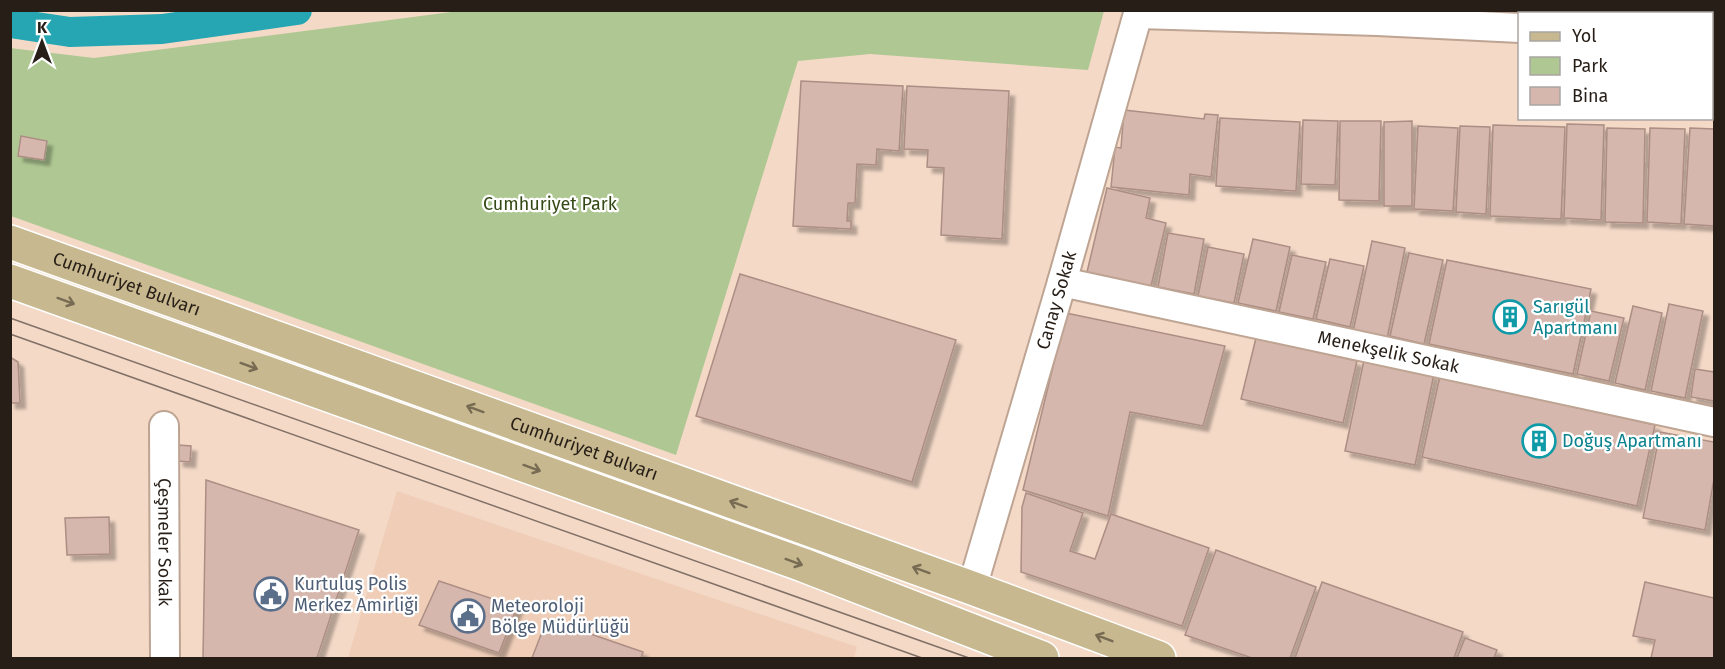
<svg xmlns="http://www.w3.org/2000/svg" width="1725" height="669" viewBox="0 0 1725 669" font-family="'Fira Sans',sans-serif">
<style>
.built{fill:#efcdb7}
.green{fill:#afc893}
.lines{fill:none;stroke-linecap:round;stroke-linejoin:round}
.canal{stroke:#26a6b3;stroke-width:30}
.building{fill:#d6b7ad;stroke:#ac8e84;stroke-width:1.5;filter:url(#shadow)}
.minor-casing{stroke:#bea493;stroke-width:32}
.major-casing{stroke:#fff;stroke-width:36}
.minor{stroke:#fff;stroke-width:28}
.major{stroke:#c7b88f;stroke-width:33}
.tram{stroke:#817065;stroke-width:1.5}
.oneway{stroke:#776b53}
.labels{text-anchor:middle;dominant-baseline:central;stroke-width:4.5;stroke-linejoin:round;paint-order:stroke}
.park-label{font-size:18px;fill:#344915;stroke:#fff}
.street-label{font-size:18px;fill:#271e17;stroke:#fff}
.culture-label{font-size:18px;fill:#0d838f;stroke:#fff;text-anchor:start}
.service-label{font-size:18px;fill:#4e5e75;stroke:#fff;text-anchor:start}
</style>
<defs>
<filter id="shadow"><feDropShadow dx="5.5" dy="5.5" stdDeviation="1.5" flood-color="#0004"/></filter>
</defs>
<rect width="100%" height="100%" fill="#f4d9c7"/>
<path class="built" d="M397 491 857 647 854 658H348Z"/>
<path class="green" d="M467 10 1104 11 1088 70 870 54 798 61 676 455 11 216 10 48 94 58Z"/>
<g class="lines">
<g class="canal">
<path d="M1593 10 1638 14"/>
<path d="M1712 19H1714"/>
<path d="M10 23 70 32 162 29 297 10"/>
</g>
</g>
<g class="building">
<path d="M801 81 903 86 899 151 877 149 876 165 857 164 855 203H848L847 221H851V229L793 226Z"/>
<path d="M907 86 1009 91 1002 239 941 235 944 168 927 167 928 150 904 149Z"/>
<path d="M1124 110 1204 119 1205 114 1218 115 1211 177 1190 174 1189 195 1111 187 1115 147 1121 148Z"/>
<path d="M1220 118 1300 122 1296 191 1216 186Z"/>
<path d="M1303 120 1338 121 1335 185 1301 184Z"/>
<path d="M1340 121H1381L1379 201 1339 200Z"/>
<path d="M1412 121V206H1384V122Z"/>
<path d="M1567 124 1604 125 1601 220 1564 218Z"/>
<path d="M1493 125 1565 127 1561 219 1490 216Z"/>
<path d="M1418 126 1458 128 1453 211 1414 209Z"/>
<path d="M1460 126 1490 127 1486 214 1456 212Z"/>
<path d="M1607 128 1645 129 1643 223 1605 222Z"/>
<path d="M1650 128 1685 129 1681 224 1647 222Z"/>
<path d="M1690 128 1714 129V226L1684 224Z"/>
<path d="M21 136 47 141 44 160 18 156Z"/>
<path d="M1107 188 1150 198 1146 218 1166 223 1151 286 1087 272Z"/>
<path d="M1168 233 1204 239 1194 294 1158 287Z"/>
<path d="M1253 239 1290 247 1276 311 1238 303Z"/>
<path d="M1372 241 1405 248 1387 339 1353 332Z"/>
<path d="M1208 247 1244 254 1234 303 1198 296Z"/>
<path d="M1409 253 1443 260 1424 344 1390 336Z"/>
<path d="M1292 255 1326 262 1313 319 1279 312Z"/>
<path d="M1330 259 1364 266 1350 327 1316 319Z"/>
<path d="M1447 260 1591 289 1573 374 1429 344Z"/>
<path d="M740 274 956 340 912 482 696 416Z"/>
<path d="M1669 304 1703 311 1685 398 1651 391Z"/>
<path d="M1633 306 1662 313 1645 390 1615 383Z"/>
<path d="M1591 311 1624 318 1609 381 1577 374Z"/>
<path d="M1066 313 1225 346 1203 426 1130 412 1108 516 1023 490Z"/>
<path d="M1256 338 1357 361 1343 423 1241 399Z"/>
<path d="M10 357 18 362 20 403H10Z"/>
<path d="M1364 360 1434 374 1415 465 1345 451Z"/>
<path d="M1695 369 1714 372V401L1691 397Z"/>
<path d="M1440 376 1655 425 1637 506 1422 457Z"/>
<path d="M1660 432 1714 442V479L1705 530 1643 518Z"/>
<path d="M178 445 191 446 190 462 178 461Z"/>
<path d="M206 480 359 530 317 658H203Z"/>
<path d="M1026 493 1083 513 1070 551 1095 559 1111 514 1209 548 1182 626 1021 572 1022 507Z"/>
<path d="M109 517 110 554 67 555 65 518Z"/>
<path d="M1216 550 1316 587 1290 658H1252L1185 635Z"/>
<path d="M439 581 517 607 499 653 419 625Z"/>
<path d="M1322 582 1463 632 1454 658H1295Z"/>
<path d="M1645 582 1714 598V658H1651L1655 640 1633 636Z"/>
<path d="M547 619 643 652 641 658H532Z"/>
<path d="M1465 638 1497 650 1494 658H1457Z"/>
</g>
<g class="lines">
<defs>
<g id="minor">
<path d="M1138 14 1377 21 1520 28"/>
<path d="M1712 44H1714"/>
<path id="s1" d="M1062 282 1714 422"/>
<path id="s2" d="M164 426 165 658"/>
<path id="s3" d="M972 588 1062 282 1139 10"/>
</g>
<g id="major">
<path id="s4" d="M10 242 972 588 1159 658"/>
<path d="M10 281 803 565 1042 658"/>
</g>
</defs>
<use href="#minor" class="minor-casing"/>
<use href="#major" class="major-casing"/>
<use href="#minor" class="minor"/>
<use href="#major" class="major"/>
<g class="tram">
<path d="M10 318 969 658"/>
<path d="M10 334 922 658"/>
</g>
</g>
<defs><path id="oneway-shaft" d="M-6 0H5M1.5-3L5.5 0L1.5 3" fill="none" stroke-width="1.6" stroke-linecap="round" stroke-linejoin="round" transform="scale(1.5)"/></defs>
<g class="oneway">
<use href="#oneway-shaft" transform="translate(66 301) rotate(20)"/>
<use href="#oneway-shaft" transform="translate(249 366) rotate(20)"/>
<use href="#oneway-shaft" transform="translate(475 409) rotate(-160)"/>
<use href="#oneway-shaft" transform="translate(532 468) rotate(20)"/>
<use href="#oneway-shaft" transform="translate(738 504) rotate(-160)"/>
<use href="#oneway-shaft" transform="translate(794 562) rotate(20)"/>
<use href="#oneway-shaft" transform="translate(921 570) rotate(-160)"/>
<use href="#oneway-shaft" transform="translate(1104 638) rotate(-159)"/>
</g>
<defs>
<symbol id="building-ring" viewBox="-11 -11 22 22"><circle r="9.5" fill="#fff" stroke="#0f9aa8" stroke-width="1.5"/><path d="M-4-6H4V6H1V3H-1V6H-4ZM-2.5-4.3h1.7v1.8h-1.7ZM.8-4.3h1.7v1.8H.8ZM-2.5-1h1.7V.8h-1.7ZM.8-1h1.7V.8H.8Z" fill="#0f9aa8"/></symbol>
<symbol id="civic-ring" viewBox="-11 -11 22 22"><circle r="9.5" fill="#fff" stroke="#5c6f8a" stroke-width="1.5"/><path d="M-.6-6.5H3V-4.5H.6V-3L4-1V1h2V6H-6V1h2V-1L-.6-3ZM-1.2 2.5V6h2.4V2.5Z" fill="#5c6f8a"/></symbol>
</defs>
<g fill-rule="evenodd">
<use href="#building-ring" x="1491" y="298" width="38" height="38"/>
<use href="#building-ring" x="1520" y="422" width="38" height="38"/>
<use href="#civic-ring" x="252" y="575" width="38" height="38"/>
<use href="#civic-ring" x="449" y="597" width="38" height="38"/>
</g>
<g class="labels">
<g class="park-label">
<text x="550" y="204">Cumhuriyet Park</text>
</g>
<g class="street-label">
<text stroke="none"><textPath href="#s4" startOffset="124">Cumhuriyet Bulvarı</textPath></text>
<text stroke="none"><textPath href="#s3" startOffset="300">Canay Sokak</textPath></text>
<text stroke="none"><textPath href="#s1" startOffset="334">Menekşelik Sokak</textPath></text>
<text stroke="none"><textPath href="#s4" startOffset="610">Cumhuriyet Bulvarı</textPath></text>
<text stroke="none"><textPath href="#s2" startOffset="116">Çeşmeler Sokak</textPath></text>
</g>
<g class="culture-label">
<text x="1533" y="307">Sarıgül<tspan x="1533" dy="21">Apartmanı</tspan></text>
<text x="1562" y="441">Doğuş Apartmanı</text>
</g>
<g class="service-label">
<text x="294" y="584">Kurtuluş Polis<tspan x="294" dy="21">Merkez Amirliği</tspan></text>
<text x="491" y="606">Meteoroloji<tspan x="491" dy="21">Bölge Müdürlüğü</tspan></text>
</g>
</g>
<rect width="1725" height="669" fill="none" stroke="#271e17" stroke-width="24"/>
<rect x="1518" y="12" width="195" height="108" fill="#ffffff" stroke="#a9a5a2" stroke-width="1.5"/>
<rect x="1530" y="32" width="30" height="9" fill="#c7b88f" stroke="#a9a5a2" stroke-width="1.5"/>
<text x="1572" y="42" font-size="18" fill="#271e17">Yol</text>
<rect x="1530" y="57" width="30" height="18" fill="#afc893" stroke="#a9a5a2" stroke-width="1.5"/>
<text x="1572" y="72" font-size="18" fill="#271e17">Park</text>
<rect x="1530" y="87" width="30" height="18" fill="#d6b7ad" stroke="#a9a5a2" stroke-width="1.5"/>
<text x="1572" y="102" font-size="18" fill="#271e17">Bina</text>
<g transform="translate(42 42)" stroke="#ffffff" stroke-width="4.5" paint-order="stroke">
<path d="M0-4.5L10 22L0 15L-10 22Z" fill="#271e17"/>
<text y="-9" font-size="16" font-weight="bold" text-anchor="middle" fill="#271e17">K</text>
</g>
</svg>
